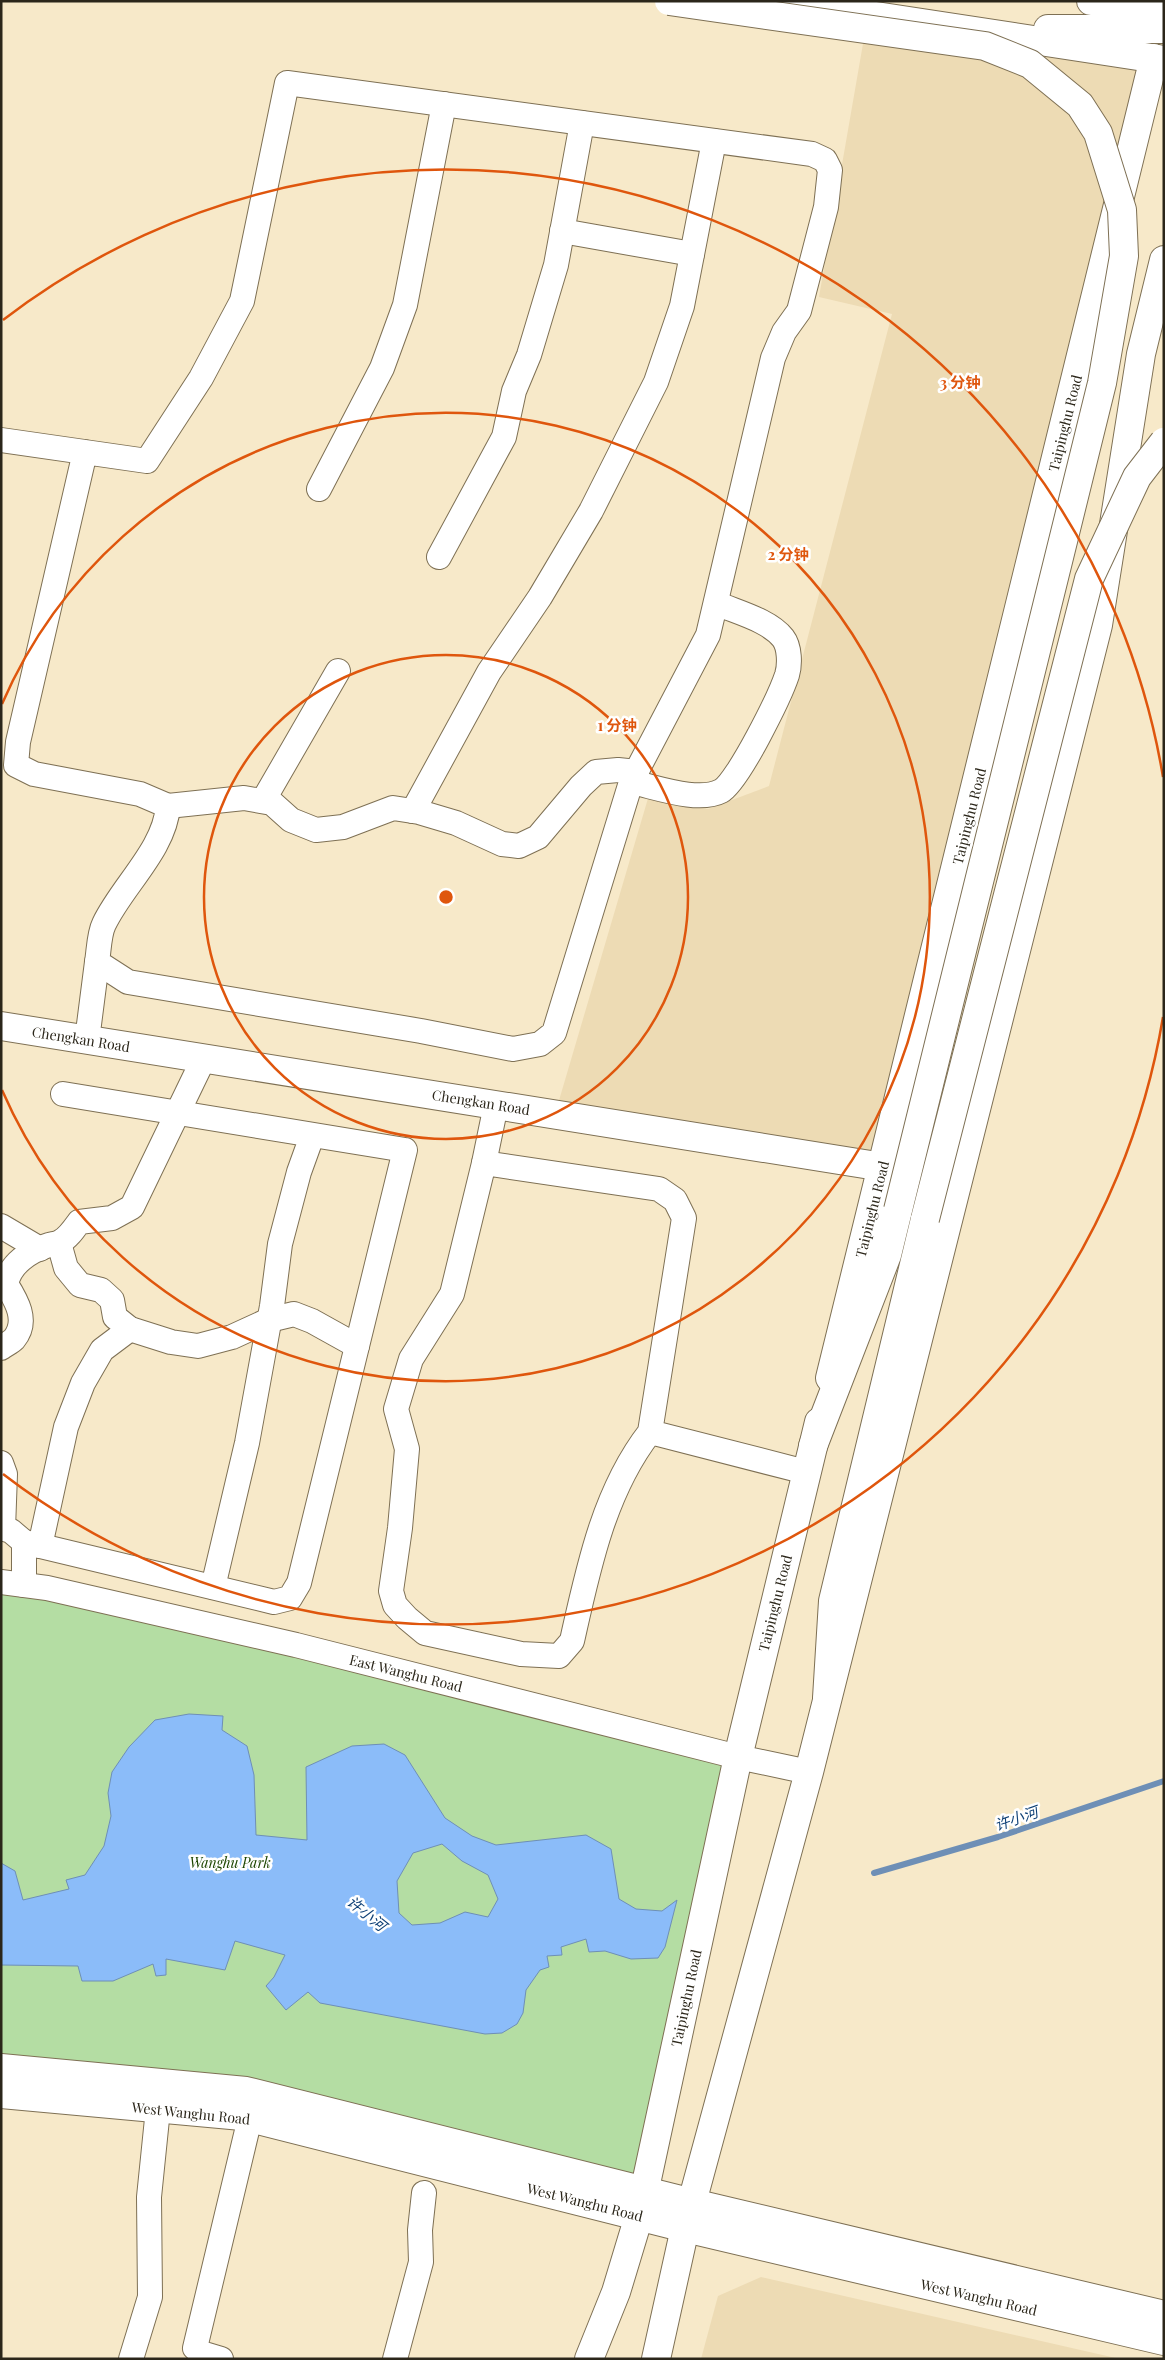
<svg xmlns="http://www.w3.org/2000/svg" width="1165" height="2360" viewBox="0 0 1165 2360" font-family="'Playfair Display','Noto Sans SC',serif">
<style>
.built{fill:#eddbb4}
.green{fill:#b4dda3}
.water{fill:#8bbcf9;stroke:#6e8fb6;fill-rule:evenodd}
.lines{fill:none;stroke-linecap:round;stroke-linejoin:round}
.stream{stroke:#6e8fb6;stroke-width:6}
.minor-casing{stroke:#7e7054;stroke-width:26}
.tertiary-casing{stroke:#7e7054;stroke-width:30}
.primary-casing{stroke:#7e7054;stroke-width:30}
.trunk-casing{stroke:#7e7054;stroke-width:30}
.minor{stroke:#fff;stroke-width:24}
.tertiary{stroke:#fff;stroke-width:28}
.primary{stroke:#fff;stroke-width:28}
.trunk{stroke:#fff;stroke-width:28}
.trunk-bridge-casing{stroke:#7e7054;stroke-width:30;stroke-linecap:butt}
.trunk-bridge{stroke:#fff;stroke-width:28}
.ring{fill:none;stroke:#df560d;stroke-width:2.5}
.labels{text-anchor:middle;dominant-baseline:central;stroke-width:5;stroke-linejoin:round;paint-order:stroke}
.street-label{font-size:14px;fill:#2b261a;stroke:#fff}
.park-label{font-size:14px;font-style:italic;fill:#1d4600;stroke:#fff}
.water-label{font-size:15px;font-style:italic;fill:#0f4076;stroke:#fff}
.centre{fill:#df560d;stroke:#fff;stroke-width:2.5}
.ring-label{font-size:15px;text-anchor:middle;font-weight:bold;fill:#df560d;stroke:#fff;stroke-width:5;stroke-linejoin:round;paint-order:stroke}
</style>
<rect width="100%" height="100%" fill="#f7e9c9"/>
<g class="built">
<path d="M868 15 1154 58 883 1167 555 1114 649 795 708 809 769 786 892 314 819 297Z"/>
<path d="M761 2277 1120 2359H701L718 2296Z"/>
</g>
<path class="green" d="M1 1582 738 1757 644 2191 1 2068Z"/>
<path class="water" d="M189 1714 223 1716 222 1730 247 1746 254 1775 256 1835 307 1840 306 1767 352 1746 384 1744 405 1755 445 1818 472 1836 496 1845 586 1835 611 1849 619 1899 636 1909 662 1911 677 1900 665 1947 658 1958 631 1959 605 1951 589 1952 586 1939 561 1947 562 1955 547 1956 549 1967 540 1970 526 1990 523 2013 517 2024 502 2033 485 2034 320 2003 308 1992 286 2010 266 1986 274 1977 285 1955 235 1941 225 1970 166 1959V1975L156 1976 153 1964 113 1981H82L78 1966 1 1965V1863L15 1871 23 1900 69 1889 66 1880 85 1875 104 1846 111 1816 108 1793 112 1772 129 1747 155 1720ZM442 1844 462 1861 488 1875 498 1899 488 1917 465 1912 440 1923 412 1925 399 1913 397 1881 413 1853Z"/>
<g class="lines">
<path class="stream" d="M874 1873 998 1837 1164 1781"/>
<defs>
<g id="minor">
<path d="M562 231 692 254"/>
<path d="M1 440 147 461 201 378 242 301 287 83 812 154 825 160 830 170 826 207 799 311 784 332 773 358 708 635 631 782 554 1033 540 1044 513 1049 421 1031 128 982 97 962C99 950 99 934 104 924 122 886 165 849 168 806L140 794 34 774 16 765 18 742 85 452"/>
<path d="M319 489 382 368 405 305 444 104"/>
<path d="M439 557 504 437 514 391 529 355 556 265 582 123"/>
<path d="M631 782C656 787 698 803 721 791 738 782 780 696 787 675 790 665 790 647 783 638 769 620 736 612 716 603"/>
<path d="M263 801 338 671"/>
<path d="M168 806 244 798 272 803 291 820 316 830 343 827 393 808 419 812 456 823 502 844 519 846 538 837 581 786 596 772 618 770 637 772"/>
<path d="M413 811 489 672 540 597 591 511 656 382 682 306 714 141"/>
<path d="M87 1040 97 962"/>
<path d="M484 1163 496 1105"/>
<path d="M1 1226 40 1249"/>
<path d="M59 1243 66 1268 80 1285 101 1290 112 1300 115 1317 130 1329 171 1342 198 1346 232 1337 269 1320 294 1314 312 1321 357 1346"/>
<path d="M1 1348C5 1345 11 1342 14 1339 29 1321 16 1300 6 1284 10 1264 29 1251 49 1245 52 1244 57 1244 60 1242 68 1238 74 1229 79 1222L112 1218 132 1207 204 1058"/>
<path d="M650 1432C604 1491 588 1569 572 1641L559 1656 521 1654 425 1633 407 1618 395 1605 391 1591 400 1528 407 1449 396 1409 411 1359 452 1294 484 1163 659 1189 675 1200 684 1218 650 1432 806 1472"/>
<path d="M1 1463 5 1474 3 1529"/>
<path d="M1 1528 11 1531 24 1542V1585"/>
<path d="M24 1542 274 1602 290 1598 299 1583 405 1150 63 1094"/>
<path d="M40 1546 66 1427 83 1383 102 1350 130 1329"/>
<path d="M1 1582 47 1588 296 1645 738 1757 809 1772"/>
<path d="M213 1587 247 1443 272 1306 280 1244 299 1172 312 1136"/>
<path d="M131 2359 150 2297 149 2197 158 2109"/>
<path d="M221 2359 201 2353 195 2348 250 2118"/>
<path d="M395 2359 421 2262 420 2230 424 2193"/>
</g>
<g id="tertiary">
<path d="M1 1026 883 1167 904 1172"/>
<path d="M1 2068 246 2091 693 2203 1164 2315"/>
<path d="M1 2094 242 2116 685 2228 1164 2341"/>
</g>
<g id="primary">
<path d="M830 1378 1154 58"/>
<path d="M589 2359 616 2292 639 2216 738 1757 819 1422"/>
<path d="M656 2359 685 2228 809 1772 1098 625 1141 354 1164 260"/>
</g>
<g id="trunk">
<path d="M777 1 1164 60"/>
<path d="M1091 1 1164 11"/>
<path d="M1048 29H1164"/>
<path d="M813 1446 887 1255 898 1210"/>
<path d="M827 1698 833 1601 925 1219"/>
</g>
</defs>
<use href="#minor" class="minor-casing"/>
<use href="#tertiary" class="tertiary-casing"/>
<use href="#primary" class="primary-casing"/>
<use href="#trunk" class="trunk-casing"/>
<use href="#minor" class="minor"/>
<use href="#tertiary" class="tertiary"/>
<use href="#primary" class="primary"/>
<use href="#trunk" class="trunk"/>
<defs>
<g id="trunk-bridge">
<path d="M669 1 985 46 1030 64 1080 105 1098 133 1122 210 1124 256 1102 383 898 1210"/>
<path d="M925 1219 1089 579 1137 477 1164 442"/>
</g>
</defs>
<use href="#trunk-bridge" class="trunk-bridge-casing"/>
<use href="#trunk-bridge" class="trunk-bridge"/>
</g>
<g class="ring">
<circle cx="446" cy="897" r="242"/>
<path d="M2 704A484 484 0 1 1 2 1090"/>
<path d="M1163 1017A727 727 0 0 1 3 1474M3 320A727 727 0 0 1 1163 777"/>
</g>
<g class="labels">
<g class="street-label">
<text transform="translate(1065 423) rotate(-76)">Taipinghu Road</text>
<text transform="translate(969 816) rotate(-76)">Taipinghu Road</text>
<text transform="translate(81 1039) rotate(9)">Chengkan Road</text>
<text transform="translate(481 1102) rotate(9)">Chengkan Road</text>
<text transform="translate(872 1209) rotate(-76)">Taipinghu Road</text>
<text transform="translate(775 1603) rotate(-76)">Taipinghu Road</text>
<text transform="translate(406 1673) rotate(14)">East Wanghu Road</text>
<text transform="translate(686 1998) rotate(-78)">Taipinghu Road</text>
<text transform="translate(191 2113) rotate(6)">West Wanghu Road</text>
<text transform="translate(585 2202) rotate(14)">West Wanghu Road</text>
<text transform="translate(979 2297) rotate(13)">West Wanghu Road</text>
</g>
<g class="park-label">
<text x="230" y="1862">Wanghu Park</text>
</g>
<g class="water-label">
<text transform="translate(1016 1818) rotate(-19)">许小河</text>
<text transform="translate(367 1913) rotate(39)">许小河</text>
</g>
</g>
<circle cx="446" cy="897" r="8" class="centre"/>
<g class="ring-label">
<text x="960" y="388">3 分钟</text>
<text x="788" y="560">2 分钟</text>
<text x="617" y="731">1 分钟</text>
</g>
<rect width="1165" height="2360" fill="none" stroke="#2b261a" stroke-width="5"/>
</svg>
